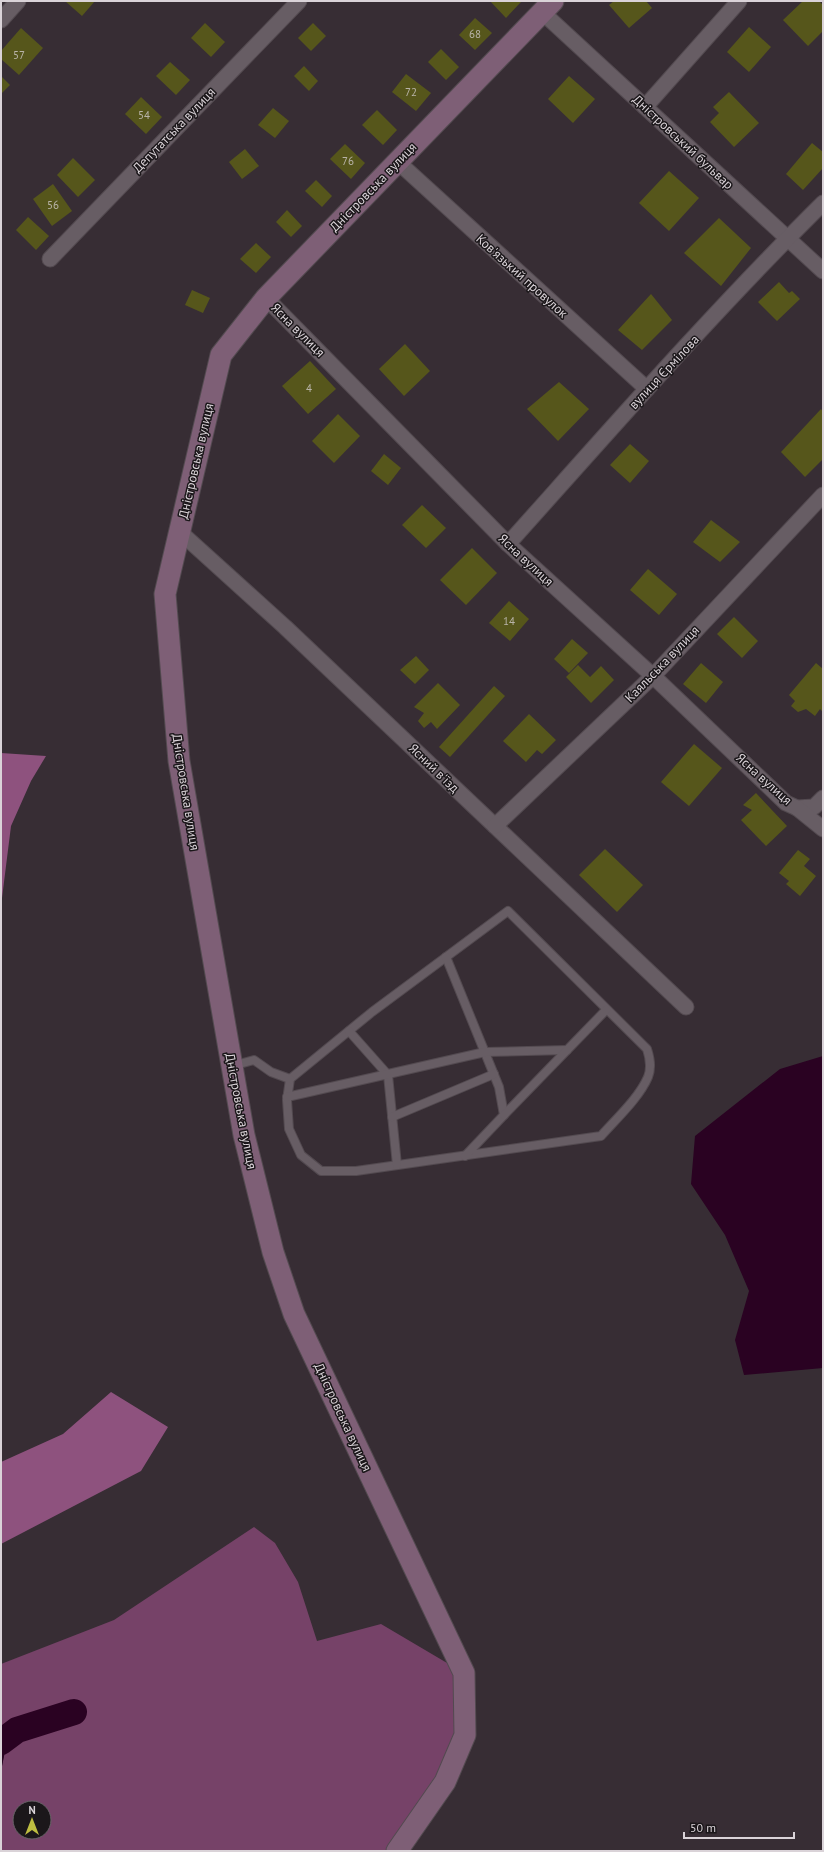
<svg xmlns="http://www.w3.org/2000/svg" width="824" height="1852" viewBox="0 0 824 1852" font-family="'PT Sans',sans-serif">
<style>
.green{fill:#764268;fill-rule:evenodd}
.forest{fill:#8e527e}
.water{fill:#2a0222}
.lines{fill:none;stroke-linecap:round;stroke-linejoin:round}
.river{stroke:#2a0222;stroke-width:26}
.building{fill:#56561b}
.lane-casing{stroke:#534a50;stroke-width:10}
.street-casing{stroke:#534a50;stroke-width:17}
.secondary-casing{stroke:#534a50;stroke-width:23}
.lane{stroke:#675d64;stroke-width:8}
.street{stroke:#675d64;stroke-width:15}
.secondary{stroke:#7e5f76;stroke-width:21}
.labels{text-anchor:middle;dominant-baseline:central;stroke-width:3;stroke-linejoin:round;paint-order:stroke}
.number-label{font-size:11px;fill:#b9b4a9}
.street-label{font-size:13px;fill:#dad3d8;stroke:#1b171a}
</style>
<rect width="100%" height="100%" fill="#372d34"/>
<path class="green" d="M254 1527 275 1543 298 1582 317 1641 381 1624 464 1673 465 1735 397 1851H1V1771L8 1736 1 1735V1664L114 1620ZM20 1808H44V1832H20Z"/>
<g class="forest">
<path d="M1 753 46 756 31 781 11 826 1 906Z"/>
<path d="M111 1392 168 1427 141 1471 1 1544V1462L63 1434Z"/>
</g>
<g class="water">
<path d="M823 1056V1368L744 1375 735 1340 749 1291 725 1235 691 1184 695 1136 780 1069Z"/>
<path d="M1 1735 8 1736 1 1771Z"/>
</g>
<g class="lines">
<path class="river" d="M1 1742 17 1730 74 1712"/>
</g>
<g class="building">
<path d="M65 1H95L82 16Z"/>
<path d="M490 1H520L521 2 506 18Z"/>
<path d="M614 1H646L652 8 629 28 609 5Z"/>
<path d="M803 1H819L823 5V31L808 46 783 20Z"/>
<path d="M475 18 492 33 475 50 459 35Z"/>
<path d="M205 23 225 42 211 57 191 38Z"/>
<path d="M313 23 326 36 311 51 298 38Z"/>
<path d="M749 27 771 47 749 72 727 52Z"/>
<path d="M21 28 43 48 19 75 1 59V51Z"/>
<path d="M441 49 459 67 446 80 428 62Z"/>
<path d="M170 62 190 80 176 95 156 76Z"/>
<path d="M304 66 318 81 309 91 294 76Z"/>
<path d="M406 74 431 93 416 111 392 92Z"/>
<path d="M1 76 10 85 1 94Z"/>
<path d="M569 76 595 99 573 123 548 99Z"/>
<path d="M729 92 759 123 734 147 710 122 719 113 713 107Z"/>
<path d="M141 97 162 117 146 134 125 114Z"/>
<path d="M273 108 289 121 275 138 258 125Z"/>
<path d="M377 110 397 130 383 145 362 125Z"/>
<path d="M812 143 823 152V168L803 190 786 174Z"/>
<path d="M345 144 365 163 351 179 330 159Z"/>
<path d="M245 149 259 166 242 179 229 162Z"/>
<path d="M73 158 95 180 78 197 57 175Z"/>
<path d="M669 171 699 198 669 231 639 203Z"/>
<path d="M316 180 332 196 322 207 305 191Z"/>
<path d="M53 184 72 211 52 226 33 199Z"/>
<path d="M287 210 302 226 291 237 276 222Z"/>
<path d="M28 217 49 236 36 250 16 230Z"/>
<path d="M719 218 751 248 721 286 684 253Z"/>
<path d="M256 243 271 257 256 273 240 259Z"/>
<path d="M779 282 789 293 792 291 800 299 777 321 758 302Z"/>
<path d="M192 290 210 298 203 313 185 305Z"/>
<path d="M651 294 672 320 642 350 618 330Z"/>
<path d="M405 344 430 371 404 396 379 369Z"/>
<path d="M310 361 336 389 308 414 282 386Z"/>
<path d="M559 382 589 409 558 441 527 409Z"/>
<path d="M821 409 823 412V459L805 477 781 452Z"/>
<path d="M338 414 360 436 334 463 312 441Z"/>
<path d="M630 444 649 461 630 483 610 465Z"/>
<path d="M384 454 401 468 388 485 371 471Z"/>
<path d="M422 505 446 528 426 548 402 525Z"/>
<path d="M711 520 740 542 720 562 693 542Z"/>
<path d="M472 548 497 573 466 605 440 580Z"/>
<path d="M648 569 677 594 659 615 630 590Z"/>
<path d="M509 601 529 619 510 641 489 623Z"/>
<path d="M734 617 758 641 742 658 717 634Z"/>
<path d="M572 639 588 653 569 673 554 659Z"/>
<path d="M416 656 429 670 415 684 400 670Z"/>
<path d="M701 663 723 682 706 703 683 684Z"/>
<path d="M816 663 823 669V712L820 709 815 716 806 709 798 712 791 706 795 701 789 695Z"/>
<path d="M578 665 590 677 601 666 614 680 591 703 566 677Z"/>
<path d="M438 683 460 705 437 729 431 722 424 728 418 721 424 713 414 707Z"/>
<path d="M494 686 505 696 450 757 439 747Z"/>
<path d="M529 714 556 740 542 754 537 750 526 762 503 741Z"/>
<path d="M694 744 722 768 689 806 661 782Z"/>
<path d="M756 793 787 826 766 846 741 820 752 810 743 805Z"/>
<path d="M605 849 643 885 617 912 579 875Z"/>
<path d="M798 850 810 859 804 866 816 876 800 896 786 884 789 881 779 873Z"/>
</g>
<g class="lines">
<defs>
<g id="lane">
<path d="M508 911 647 1049C650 1058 652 1067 648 1077 639 1098 616 1119 601 1136L356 1171H321L301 1155 289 1129 287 1100 290 1079 372 1012Z"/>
<path d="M446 957 499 1087 504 1115 465 1156"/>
<path d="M349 1031 388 1075 397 1165"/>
<path d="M232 1066 254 1060 271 1072 290 1079"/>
<path d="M287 1097 485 1052 567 1050"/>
<path d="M504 1115 606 1010"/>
<path d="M392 1117 494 1074"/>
</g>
<g id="street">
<path d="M542 12 823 271"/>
<path d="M1 20 18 1"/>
<path d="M645 107 739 1"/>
<path d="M398 162 647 389"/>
<path d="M50 259 299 1"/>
<path d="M266 298 508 544 653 676 786 803 797 808 814 807 823 798"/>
<path d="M180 532 285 627 686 1007"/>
<path d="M508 544C611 429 713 312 823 203"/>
<path d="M797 808 823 829"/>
<path d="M495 826 653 676 823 495"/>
</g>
<path id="secondary" d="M397 1851 445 1782 465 1735 464 1673 294 1314 273 1252 244 1135 179 761 165 594 221 355 266 298 553 1"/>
</defs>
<use href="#lane" class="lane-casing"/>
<use href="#street" class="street-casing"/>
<use href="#secondary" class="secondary-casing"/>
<use href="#lane" class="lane"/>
<use href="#street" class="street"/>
<use href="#secondary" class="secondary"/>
</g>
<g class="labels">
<g class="number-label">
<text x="475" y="34">68</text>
<text x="19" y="55">57</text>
<text x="411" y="92">72</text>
<text x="144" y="115">54</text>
<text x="348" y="161">76</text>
<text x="53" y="205">56</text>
<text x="309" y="388">4</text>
<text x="509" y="621">14</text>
</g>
<g class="street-label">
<text transform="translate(174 130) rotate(-46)">Депутатська вулиця</text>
<text transform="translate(683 142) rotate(43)">Дністровський бульвар</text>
<text transform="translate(373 187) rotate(-46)">Дністровська вулиця</text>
<text transform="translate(522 276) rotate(42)">Ков'язький провулок</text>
<text transform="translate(298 330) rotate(45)">Ясна вулиця</text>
<text transform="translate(664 372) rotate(-47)">вулиця Єрмілова</text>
<text transform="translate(196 461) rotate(-77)">Дністровська вулиця</text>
<text transform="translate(526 560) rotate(43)">Ясна вулиця</text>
<text transform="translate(662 664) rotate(-46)">Каяльська вулиця</text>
<text transform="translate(434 768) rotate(44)">Ясний в'їзд</text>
<text transform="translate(764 779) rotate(42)">Ясна вулиця</text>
<text transform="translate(186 792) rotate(81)">Дністровська вулиця</text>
<text transform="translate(241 1111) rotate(79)">Дністровська вулиця</text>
<text transform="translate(343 1417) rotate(65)">Дністровська вулиця</text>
</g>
</g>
<rect width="824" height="1852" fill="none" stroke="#dad3d8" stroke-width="4"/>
<g transform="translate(32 1820)"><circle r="19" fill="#1b171a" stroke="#676266"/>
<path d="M0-3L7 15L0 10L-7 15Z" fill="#bfbe41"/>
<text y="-6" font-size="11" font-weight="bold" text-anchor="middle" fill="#dad3d8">N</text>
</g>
<path d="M684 1832v6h110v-6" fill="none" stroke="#dad3d8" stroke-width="2"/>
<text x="690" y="1832" font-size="12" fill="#dad3d8" stroke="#1b171a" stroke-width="3" paint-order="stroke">50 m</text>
</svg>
